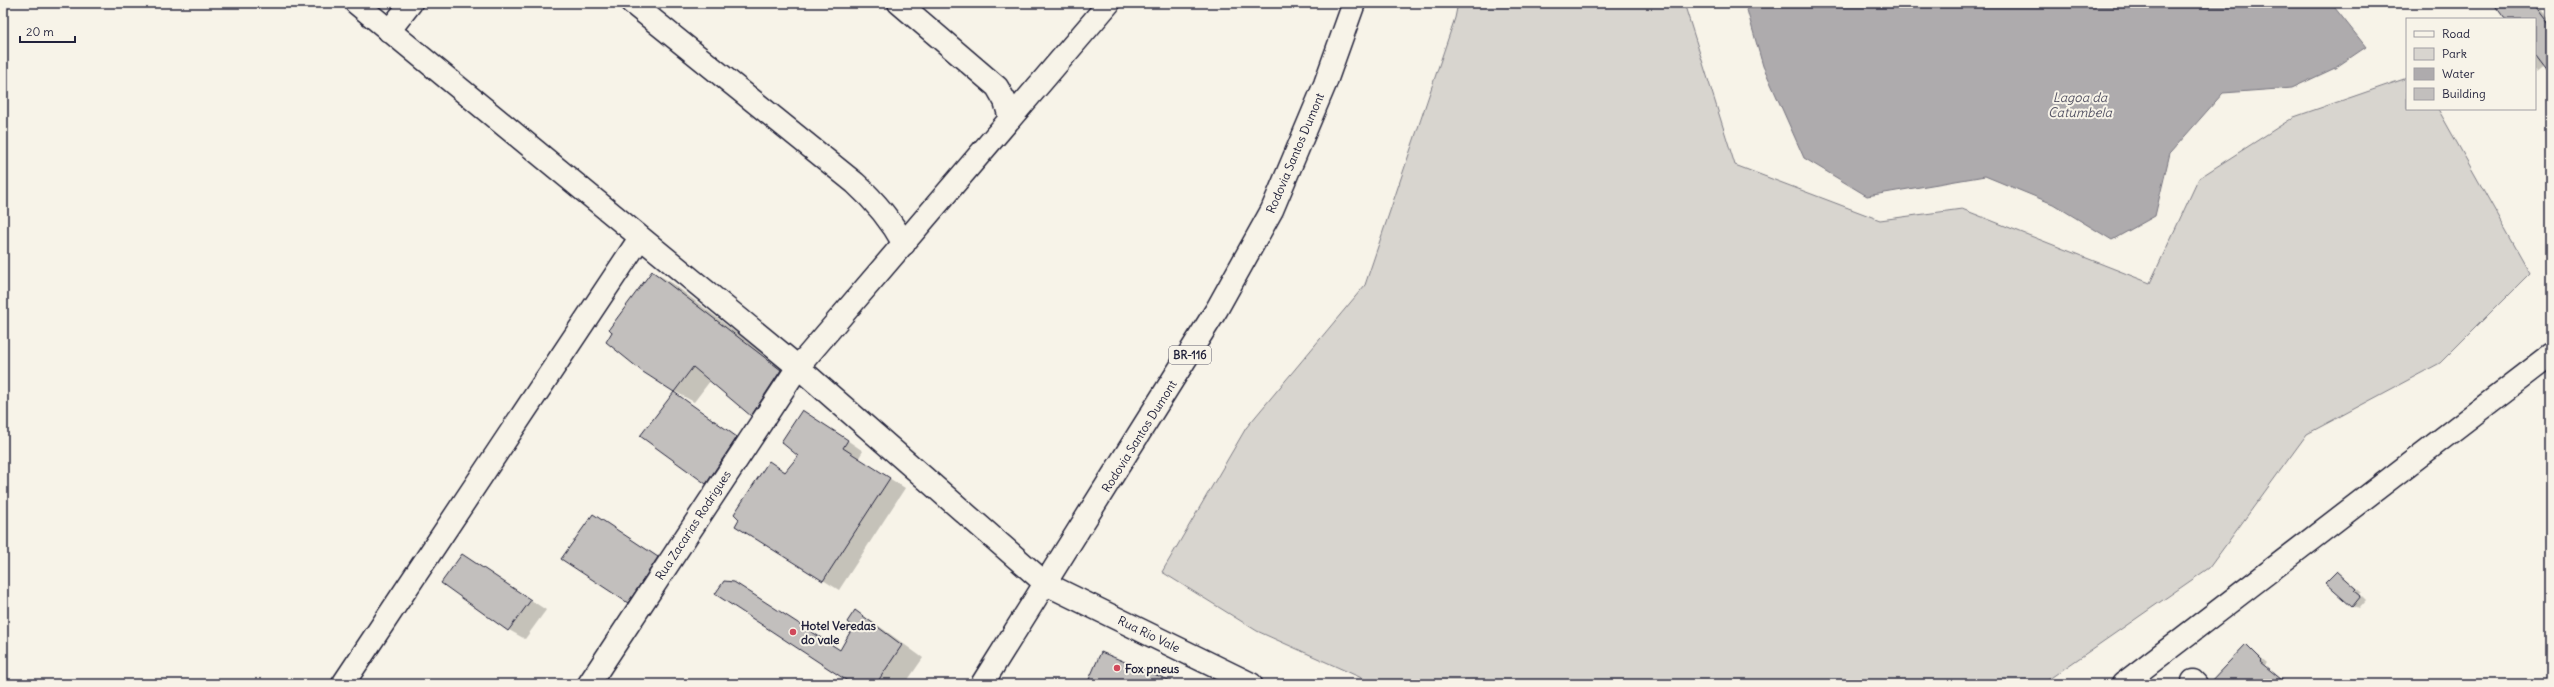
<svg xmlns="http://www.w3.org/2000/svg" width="2554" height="687" viewBox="0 0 2554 687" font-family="Delius,sans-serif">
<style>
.green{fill:#d8d5cf;stroke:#7d7c85}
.water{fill:#aeabad;stroke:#76747f}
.shadow{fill:#0003}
.building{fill:#c2bfbd;stroke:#22223b}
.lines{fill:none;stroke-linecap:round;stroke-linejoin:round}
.minor-casing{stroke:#22223b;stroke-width:25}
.highway-casing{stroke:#22223b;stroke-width:25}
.minor{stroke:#f7f3e8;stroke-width:22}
.highway{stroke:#f7f3e8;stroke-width:22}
.poi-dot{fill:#d1495b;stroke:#f7f3e8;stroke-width:1.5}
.labels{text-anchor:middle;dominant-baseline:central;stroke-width:4;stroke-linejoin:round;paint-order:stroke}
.shield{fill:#f7f3e8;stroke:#62616f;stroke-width:1}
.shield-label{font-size:11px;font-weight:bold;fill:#22223b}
.street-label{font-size:12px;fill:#22223b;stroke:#f7f3e8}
.poi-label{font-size:12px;font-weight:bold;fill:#22223b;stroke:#f7f3e8;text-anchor:start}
.water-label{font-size:13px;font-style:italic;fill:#535263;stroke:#f7f3e8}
</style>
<rect width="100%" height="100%" fill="#f7f3e8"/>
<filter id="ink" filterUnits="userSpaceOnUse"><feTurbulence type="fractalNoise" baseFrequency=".025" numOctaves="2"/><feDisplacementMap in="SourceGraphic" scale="8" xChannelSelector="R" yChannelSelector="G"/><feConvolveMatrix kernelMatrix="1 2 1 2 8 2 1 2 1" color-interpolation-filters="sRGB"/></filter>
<g filter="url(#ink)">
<path class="green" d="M1458 3H1684L1735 165 1880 220 1962 209 2150 283 2199 178 2294 117 2407 78V109H2438L2530 273 2440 363 2307 434 2209 568 2042 684H1375L1257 631 1162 572 1246 428 1365 285 1455 18Z"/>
<path class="water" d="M1745 3H2331L2366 47 2335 68 2292 88 2223 93 2170 153 2155 216 2112 240 2053 204 1985 176 1867 196 1804 158 1763 66Z"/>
<g class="shadow">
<path d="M2494 3H2536L2551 20V75L2544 65 2535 72V19H2506Z"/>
<path d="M653 272 672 283 800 382 770 426 751 415 710 381 694 402 674 391Z"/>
<path d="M674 393 747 444 717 490 706 483Z"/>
<path d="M819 421 863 451 858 459 905 488 839 590 823 580 769 462 787 472 799 456Z"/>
<path d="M604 521 668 564 639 608 628 602Z"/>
<path d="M463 555 546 610 525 639 509 630Z"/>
<path d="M2338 572 2362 592 2360 594 2366 600 2358 609 2352 606Z"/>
<path d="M734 583 841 651 854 627 855 611 876 624 923 658 905 684H854Z"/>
<path d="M2246 645 2267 663 2264 666 2287 684H2221Z"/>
</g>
<g class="building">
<path d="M2493 3H2533L2551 27V77L2535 56V19H2505Z"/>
<path d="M652 271 781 370 751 416 693 367 674 392 643 372 606 342 612 332 609 329Z"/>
<path d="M674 392 737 437 706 484 640 436Z"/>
<path d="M802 410 848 440 843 448 890 478 823 581 735 526 739 519 734 514 769 461 785 472 798 456 781 442Z"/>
<path d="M593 514 658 557 628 603 561 559Z"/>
<path d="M462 554 531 600 508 631 441 583Z"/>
<path d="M2337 571 2357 589 2355 591 2361 596 2352 607 2325 583Z"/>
<path d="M724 581 734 582 840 650 853 627 847 622 855 610 902 645 876 684H852L715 594Z"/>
<path d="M2246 644 2262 660 2260 662 2287 684H2208Z"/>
<path d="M1101 652 1178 684H1087Z"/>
</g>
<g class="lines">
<defs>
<g id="minor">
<path d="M356 3 798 367 1046 584 1251 684"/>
<path d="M632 3 855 183C876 202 891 220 904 244"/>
<path d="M899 3 997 87 1005 101 1010 118"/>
<path d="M389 31 411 3"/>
<path d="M2193 681 2196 684"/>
<path d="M343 684 640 238"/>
<path d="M589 684 798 367 1109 3"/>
<path d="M2123 684 2551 355"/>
</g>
<path id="highway" d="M982 684 1217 309 1272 210 1325 84 1354 3"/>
</defs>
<use href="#minor" class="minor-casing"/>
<use href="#highway" class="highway-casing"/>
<use href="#minor" class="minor"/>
<use href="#highway" class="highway"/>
</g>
</g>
<g class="poi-dot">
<circle cx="793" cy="632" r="4"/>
<circle cx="1117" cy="668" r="4"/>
</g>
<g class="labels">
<rect class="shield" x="1169" y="346" width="42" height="18" rx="3"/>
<g class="shield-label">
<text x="1190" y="355">BR-116</text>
</g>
<g class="street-label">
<text transform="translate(1295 153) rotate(-67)">Rodovia Santos Dumont</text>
<text transform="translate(1139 436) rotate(-58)">Rodovia Santos Dumont</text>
<text transform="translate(693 525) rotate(-57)">Rua Zacarias Rodrigues</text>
<text transform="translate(1149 634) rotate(26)">Rua Rio Vale</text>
</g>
<g class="poi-label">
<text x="801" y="625">Hotel Veredas<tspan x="801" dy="14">do vale</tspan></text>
<text x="1125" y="668">Fox pneus</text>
</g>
<g class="water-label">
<text x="2080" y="97">Lagoa da<tspan x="2080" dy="15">Catumbela</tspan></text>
</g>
</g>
<rect width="2554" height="687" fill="none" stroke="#f7f3e8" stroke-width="16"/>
<rect x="8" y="8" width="2538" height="671" fill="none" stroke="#22223b" stroke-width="1.5" filter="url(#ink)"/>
<rect x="2406" y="18" width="130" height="92" fill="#f7f3e8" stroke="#a29fa3"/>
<rect x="2414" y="31" width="20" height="6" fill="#f7f3e8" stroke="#a29fa3"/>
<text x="2442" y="38" font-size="12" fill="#22223b">Road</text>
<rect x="2414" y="48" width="20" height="12" fill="#d8d5cf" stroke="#a29fa3"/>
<text x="2442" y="58" font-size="12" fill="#22223b">Park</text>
<rect x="2414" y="68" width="20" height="12" fill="#aeabad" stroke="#a29fa3"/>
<text x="2442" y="78" font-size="12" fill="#22223b">Water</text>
<rect x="2414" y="88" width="20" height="12" fill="#c2bfbd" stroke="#a29fa3"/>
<text x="2442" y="98" font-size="12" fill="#22223b">Building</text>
<path d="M20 36v6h55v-6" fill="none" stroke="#22223b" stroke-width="2"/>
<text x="26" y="36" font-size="12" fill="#22223b" stroke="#f7f3e8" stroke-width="3" paint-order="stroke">20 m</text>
</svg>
